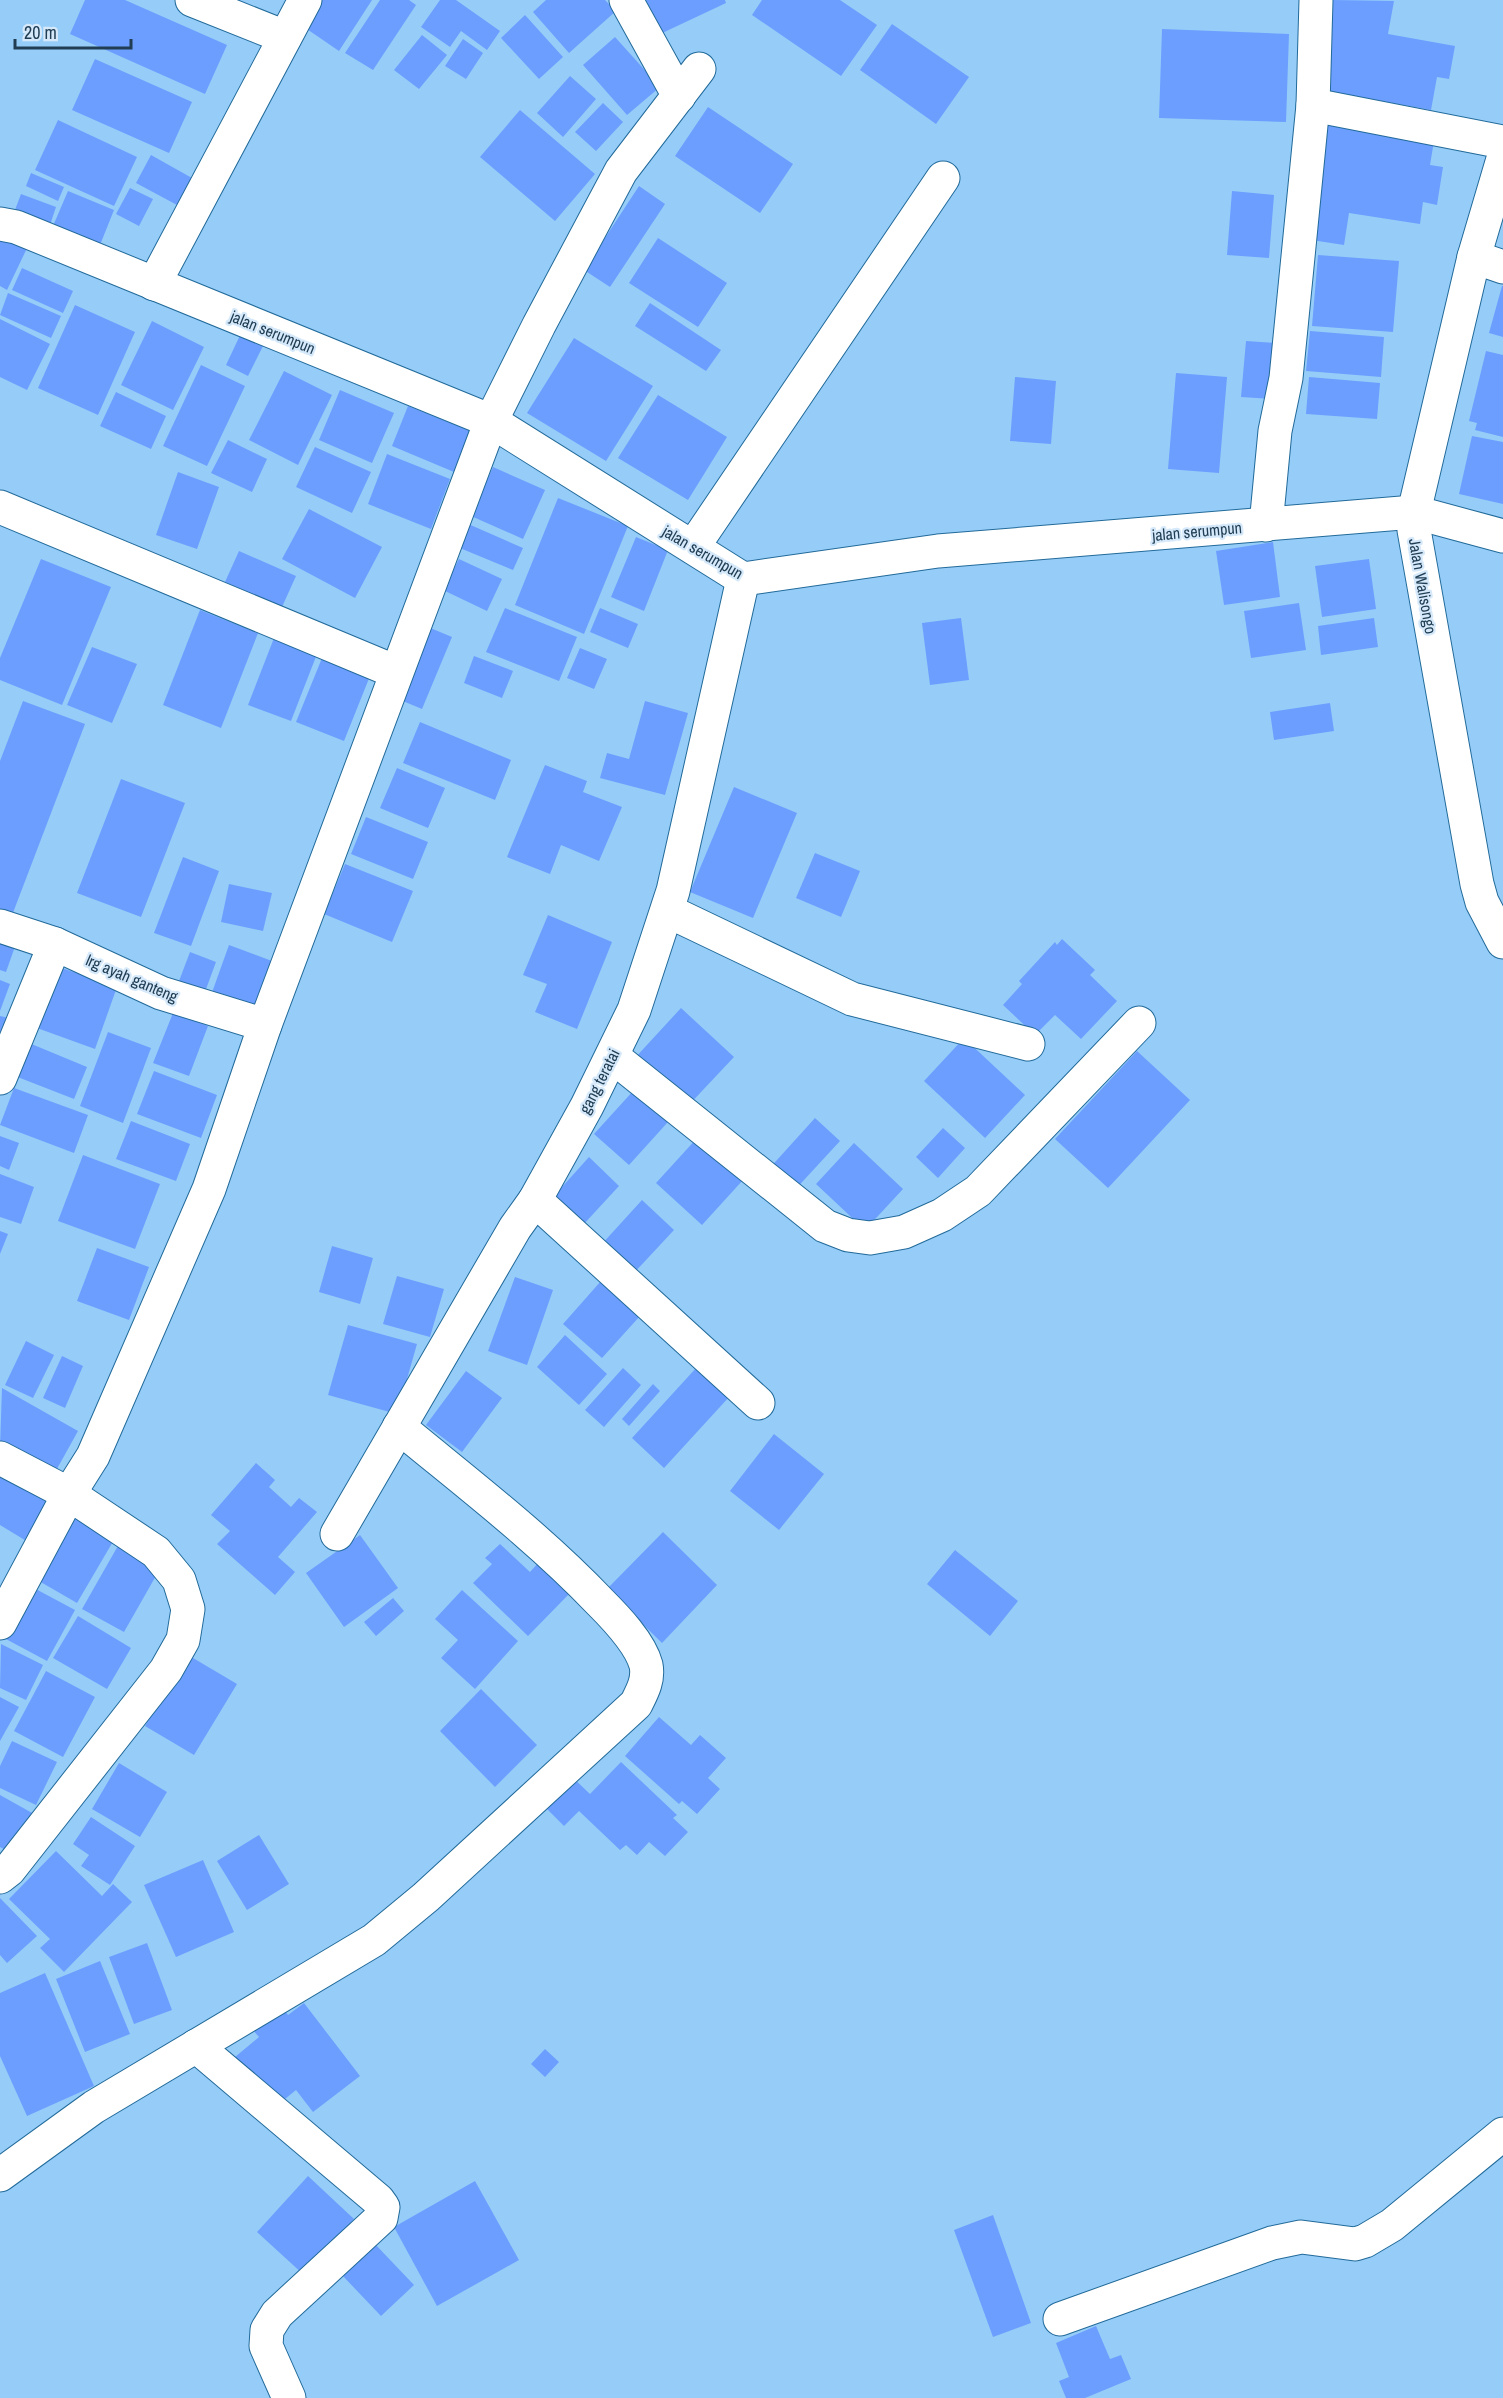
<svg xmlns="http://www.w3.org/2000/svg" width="1503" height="2398" viewBox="0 0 1503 2398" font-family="'Archivo Narrow',sans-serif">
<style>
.building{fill:#6c9eff}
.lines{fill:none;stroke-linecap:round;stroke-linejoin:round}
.street-casing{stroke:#216a9a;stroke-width:35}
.secondary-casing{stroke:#216a9a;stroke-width:35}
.street{stroke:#fff;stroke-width:33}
.secondary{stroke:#fff;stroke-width:33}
.labels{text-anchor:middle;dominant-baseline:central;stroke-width:4.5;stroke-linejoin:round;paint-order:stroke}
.street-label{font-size:16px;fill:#203d53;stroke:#d5e9fa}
</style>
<rect width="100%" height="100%" fill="#96cdf8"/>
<g class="building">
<path d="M85 0H125L227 45 205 94 70 34Z"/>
<path d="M317 0H372L339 51 301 25Z"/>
<path d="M380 0H409L416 5 373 70 345 53Z"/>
<path d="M440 0H456L500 31 487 50 461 31 450 47 421 27Z"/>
<path d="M546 0H605L616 11 569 53 533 12Z"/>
<path d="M641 0H725L726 3 658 35Z"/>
<path d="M762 0H840L877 25 841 76 752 15Z"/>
<path d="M1333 0 1394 1 1388 34 1455 46 1449 79 1437 77 1431 110 1316 89Z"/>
<path d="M525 15 563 57 539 79 501 38Z"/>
<path d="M892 24 969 77 936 124 860 70Z"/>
<path d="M1162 29 1289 34 1286 122 1159 118Z"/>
<path d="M422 35 447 55 419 89 394 70Z"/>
<path d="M615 37 660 87 627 115 583 65Z"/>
<path d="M463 39 483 53 466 79 445 66Z"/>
<path d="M95 59 192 102 169 153 72 110Z"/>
<path d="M570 76 596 99 563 137 537 113Z"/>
<path d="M603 103 623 122 596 151 575 132Z"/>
<path d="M708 107 793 164 760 213 675 156Z"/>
<path d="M520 110 595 174 555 221 480 157Z"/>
<path d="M58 120 137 157 114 206 35 170Z"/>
<path d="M1323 124 1434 141 1430 165 1443 167 1437 205 1423 202 1420 224 1349 213 1344 245 1305 239Z"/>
<path d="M151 155 192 178 177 205 136 183Z"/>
<path d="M31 173 64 187 58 201 26 186Z"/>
<path d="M639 186 665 204 610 287 584 270Z"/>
<path d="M130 188 153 199 139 226 116 214Z"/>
<path d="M68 191 114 210 100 245 53 226Z"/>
<path d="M1232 191 1274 195 1269 258 1227 255Z"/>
<path d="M21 194 56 207 48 231 12 218Z"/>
<path d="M0 230 29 244 7 290 0 286Z"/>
<path d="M658 238 727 283 698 327 629 283Z"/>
<path d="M1318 255 1399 261 1393 332 1312 326Z"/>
<path d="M22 268 73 291 63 313 12 290Z"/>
<path d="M1502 286H1503V337L1489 333Z"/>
<path d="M8 293 61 316 51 338 0 315Z"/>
<path d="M650 303 721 350 706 371 635 326Z"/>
<path d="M75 305 135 332 98 415 38 388Z"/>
<path d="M0 319 50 344 27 390 0 377Z"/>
<path d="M152 321 204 347 173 410 121 385Z"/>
<path d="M243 329 266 340 248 376 226 365Z"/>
<path d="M1310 331 1384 337 1381 377 1306 371Z"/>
<path d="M574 338 653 386 606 461 527 413Z"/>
<path d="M1246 341 1278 343 1273 399 1241 397Z"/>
<path d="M1486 351 1503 355V437L1475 430 1477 423 1469 421Z"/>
<path d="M201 365 245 386 207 466 163 446Z"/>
<path d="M284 371 332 395 298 465 249 440Z"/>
<path d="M1176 373 1227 377 1219 473 1168 469Z"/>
<path d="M1015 377 1056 381 1051 444 1010 441Z"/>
<path d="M1309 377 1380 383 1377 419 1306 414Z"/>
<path d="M340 390 394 413 372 463 319 440Z"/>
<path d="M116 392 166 416 151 449 100 426Z"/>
<path d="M658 395 727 437 688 500 618 458Z"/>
<path d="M408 406 471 431 454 472 392 446Z"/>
<path d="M1472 436 1503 442V504L1459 494Z"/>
<path d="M228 440 267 459 252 492 211 473Z"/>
<path d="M315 447 371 472 352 513 296 487Z"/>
<path d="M387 454 450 479 431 529 368 504Z"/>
<path d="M493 467 545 490 523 539 471 516Z"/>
<path d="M178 472 219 487 197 549 156 535Z"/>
<path d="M558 498 628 526 584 634 515 605Z"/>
<path d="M309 509 382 547 355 598 282 559Z"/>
<path d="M466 523 523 548 513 570 455 546Z"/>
<path d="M636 537 668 550 644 611 611 597Z"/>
<path d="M1273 542 1280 597 1224 605 1216 551Z"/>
<path d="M239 551 296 576 282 607 225 582Z"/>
<path d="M41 559 111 587 62 705 0 680V658Z"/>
<path d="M459 559 502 579 487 611 443 590Z"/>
<path d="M1369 559 1376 609 1322 617 1315 566Z"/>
<path d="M1299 603 1306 650 1251 658 1244 611Z"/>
<path d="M505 608 577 637 559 681 486 652Z"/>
<path d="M600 608 638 624 628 648 590 632Z"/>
<path d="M200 610 258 633 221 728 163 705Z"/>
<path d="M961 618 969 680 930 685 922 623Z"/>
<path d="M1374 618 1378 647 1321 655 1318 626Z"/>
<path d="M428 627 452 637 422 709 398 699Z"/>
<path d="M274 638 317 654 291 721 248 705Z"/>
<path d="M92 647 137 664 112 723 67 705Z"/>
<path d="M580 648 607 659 594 689 567 678Z"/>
<path d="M474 656 513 671 502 698 464 683Z"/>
<path d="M322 658 370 676 344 741 296 722Z"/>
<path d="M23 701 85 724 11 918 0 914V761Z"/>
<path d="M645 701 688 713 665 795 600 778 607 753 629 759Z"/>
<path d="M1330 703 1334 731 1274 740 1270 712Z"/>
<path d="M420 722 511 760 495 800 403 763Z"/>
<path d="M545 765 587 781 583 792 622 807 599 861 561 845 550 874 507 857Z"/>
<path d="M397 768 445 788 428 828 380 808Z"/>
<path d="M121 779 185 803 141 917 77 893Z"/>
<path d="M734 787 797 813 753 918 690 892Z"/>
<path d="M366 817 428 842 413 879 351 854Z"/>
<path d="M815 853 860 871 841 917 796 898Z"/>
<path d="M183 857 219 871 191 946 154 933Z"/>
<path d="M345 864 413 891 392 942 324 914Z"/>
<path d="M229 884 272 893 263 931 221 922Z"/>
<path d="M548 915 612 942 577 1029 535 1012 547 984 523 975Z"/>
<path d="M0 932 18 938 6 972 0 970Z"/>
<path d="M1062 939 1095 970 1090 975 1117 1001 1081 1039 1055 1015 1035 1035 1003 1005 1022 984 1019 981 1055 942 1057 945Z"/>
<path d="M229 945 272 961 253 1014 210 998Z"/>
<path d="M190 952 216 962 202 1000 176 989Z"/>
<path d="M59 967 117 987 95 1049 37 1028Z"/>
<path d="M0 980 10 984 0 1011Z"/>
<path d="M681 1008 734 1057 686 1108 634 1059Z"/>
<path d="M173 1013 208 1026 189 1076 153 1063Z"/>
<path d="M0 1016 9 1018 0 1041Z"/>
<path d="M108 1032 151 1048 123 1123 80 1106Z"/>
<path d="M964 1038 1025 1095 985 1138 924 1081Z"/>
<path d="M29 1043 87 1067 74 1099 15 1076Z"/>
<path d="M1137 1051 1190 1100 1108 1188 1055 1139Z"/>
<path d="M154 1071 217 1095 201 1138 137 1114Z"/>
<path d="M14 1088 88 1115 74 1153 0 1125Z"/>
<path d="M634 1090 668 1122 629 1165 594 1134Z"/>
<path d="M815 1118 840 1141 792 1193 767 1171Z"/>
<path d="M131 1121 190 1144 176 1181 116 1159Z"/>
<path d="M943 1128 965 1148 938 1178 916 1157Z"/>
<path d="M0 1136 19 1143 9 1170 0 1166Z"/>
<path d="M698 1137 743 1180 702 1225 656 1183Z"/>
<path d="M854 1143 903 1189 865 1230 816 1184Z"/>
<path d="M83 1155 160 1184 135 1249 58 1221Z"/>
<path d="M589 1157 619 1186 583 1225 553 1197Z"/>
<path d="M0 1174 34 1187 21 1224 0 1217Z"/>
<path d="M642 1200 674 1230 633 1274 601 1245Z"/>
<path d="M0 1231 8 1234 0 1254Z"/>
<path d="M332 1246 373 1258 360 1304 319 1292Z"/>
<path d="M97 1248 149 1267 129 1320 77 1301Z"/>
<path d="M397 1276 444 1289 430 1337 383 1324Z"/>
<path d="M515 1277 553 1290 527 1365 488 1351Z"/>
<path d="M601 1281 640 1316 602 1358 563 1324Z"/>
<path d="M348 1325 417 1344 397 1414 328 1395Z"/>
<path d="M565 1335 607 1374 579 1405 537 1367Z"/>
<path d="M26 1341 54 1355 33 1398 5 1385Z"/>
<path d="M62 1356 83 1366 65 1408 43 1398Z"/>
<path d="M697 1367 730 1396 664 1468 632 1438Z"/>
<path d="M623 1368 641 1385 604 1427 585 1410Z"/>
<path d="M466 1371 502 1398 462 1452 426 1425Z"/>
<path d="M653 1384 660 1391 629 1426 622 1419Z"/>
<path d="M2 1388 78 1431 53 1476 0 1447Z"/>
<path d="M774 1434 824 1474 779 1530 730 1491Z"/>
<path d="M256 1463 275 1480 269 1487 291 1507 299 1498 317 1512 278 1557 295 1572 275 1595 217 1544 230 1531 211 1515Z"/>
<path d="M0 1473 51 1503 28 1542 0 1525Z"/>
<path d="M74 1507 118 1533 77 1603 32 1577Z"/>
<path d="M663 1532 717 1585 662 1643 607 1589Z"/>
<path d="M360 1535 398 1588 344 1627 306 1573Z"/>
<path d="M119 1544 161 1567 124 1632 82 1609Z"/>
<path d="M500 1544 530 1572 539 1562 570 1593 528 1636 473 1583 492 1564 485 1558Z"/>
<path d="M955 1550 1018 1601 990 1636 927 1584Z"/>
<path d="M32 1587 75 1610 47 1661 4 1638Z"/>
<path d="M462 1590 518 1641 475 1689 441 1658 458 1640 435 1619Z"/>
<path d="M393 1598 404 1611 376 1636 364 1622Z"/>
<path d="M78 1616 131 1648 107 1689 53 1658Z"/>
<path d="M1 1644 43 1665 26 1700 0 1688Z"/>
<path d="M188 1655 237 1684 194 1755 145 1726Z"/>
<path d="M46 1671 95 1697 63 1757 14 1731Z"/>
<path d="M481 1689 537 1745 495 1787 440 1731Z"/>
<path d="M0 1697 19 1707 0 1741Z"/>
<path d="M659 1717 691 1745 700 1735 726 1758 708 1778 720 1789 697 1814 682 1801 679 1804 625 1756Z"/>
<path d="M12 1741 57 1762 36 1805 0 1788V1766Z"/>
<path d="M621 1762 677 1815 673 1818 688 1832 665 1856 649 1842 637 1855 626 1845 620 1850 579 1811 564 1826 542 1804 570 1775 590 1794Z"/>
<path d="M119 1763 167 1792 140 1837 92 1809Z"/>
<path d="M0 1795 34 1814 11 1853 0 1847Z"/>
<path d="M91 1817 135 1846 110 1885 81 1866 89 1855 73 1844Z"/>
<path d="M259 1835 289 1884 247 1910 217 1861Z"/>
<path d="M56 1851 102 1896 113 1884 132 1902 64 1972 40 1948 50 1939 9 1899Z"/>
<path d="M203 1860 234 1932 176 1957 144 1885Z"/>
<path d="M0 1898 37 1936 7 1963 0 1955Z"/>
<path d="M147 1943 172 2010 134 2024 109 1957Z"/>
<path d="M100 1961 130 2034 85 2052 56 1979Z"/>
<path d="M45 1973 94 2086 27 2116 0 2056V1993Z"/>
<path d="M304 2003 360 2076 313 2112 296 2090 274 2108 235 2057 259 2037 251 2028 281 2005 288 2015Z"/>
<path d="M545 2049 559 2062 545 2077 531 2064Z"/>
<path d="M308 2176 354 2219 304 2275 257 2232Z"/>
<path d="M475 2181 519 2260 437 2306 394 2227Z"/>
<path d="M993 2215 1031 2323 993 2337 954 2230Z"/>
<path d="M374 2243 414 2285 381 2316 341 2274Z"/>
<path d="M1096 2326 1110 2359 1121 2355 1131 2379 1085 2398H1066L1059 2381 1069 2377 1056 2343Z"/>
</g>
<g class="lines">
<defs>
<g id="street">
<path d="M192 0 285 37"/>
<path d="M626 0 679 96"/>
<path d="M1313 105 1503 142"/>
<path d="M0 224 16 227 491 421 743 579 938 551 1414 512 1503 536"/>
<path d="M1474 257 1503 267"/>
<path d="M154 284 305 0"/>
<path d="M0 507 396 672"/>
<path d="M1266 525 1275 431 1286 378 1313 105 1316 0"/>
<path d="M693 547 943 178"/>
<path d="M668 911 852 999 1028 1044"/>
<path d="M0 926 55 944 161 993 265 1025"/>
<path d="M612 1056 825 1226 848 1235 870 1238 904 1232 942 1215 978 1191 1139 1023"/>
<path d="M0 1078 55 944"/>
<path d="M535 1200 758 1403"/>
<path d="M0 1458 69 1494 156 1552 179 1580 188 1609 183 1640 166 1670 9 1870 0 1877"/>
<path d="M337 1534 515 1228 535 1200 587 1106 634 1010 673 891 743 579"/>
<path d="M0 1623 69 1494 93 1456 209 1189 265 1025 491 421 539 325 621 171 699 69"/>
<path d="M196 2046 378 2200 383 2207 381 2218 277 2314 267 2330 266 2346 289 2398"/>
<path d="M0 2175 94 2107 374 1940 426 1897 636 1704C642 1692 649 1680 646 1665 640 1643 616 1618 600 1602 539 1538 468 1484 399 1427"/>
<path d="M1060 2319 1272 2243 1301 2237 1355 2244 1365 2241 1392 2225 1503 2134"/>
</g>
<path id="secondary" d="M1503 159 1474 257 1414 512V530L1477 884 1482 902 1503 942"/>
</defs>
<use href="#street" class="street-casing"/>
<use href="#secondary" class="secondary-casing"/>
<use href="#street" class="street"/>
<use href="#secondary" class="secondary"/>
</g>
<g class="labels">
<g class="street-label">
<text transform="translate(273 332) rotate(22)">jalan serumpun</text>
<text transform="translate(1197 531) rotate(-5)">jalan serumpun</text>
<text transform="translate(703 552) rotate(30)">jalan serumpun</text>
<text transform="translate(1423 586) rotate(80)">Jalan Walisongo</text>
<text transform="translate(132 978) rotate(23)">lrg ayah ganteng</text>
<text transform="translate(599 1081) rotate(-63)">gang teratai</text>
</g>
</g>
<path d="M15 39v9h116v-9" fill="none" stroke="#203d53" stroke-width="3"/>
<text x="24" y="39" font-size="18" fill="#203d53" stroke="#d5e9fa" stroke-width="4.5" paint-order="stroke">20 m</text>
</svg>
